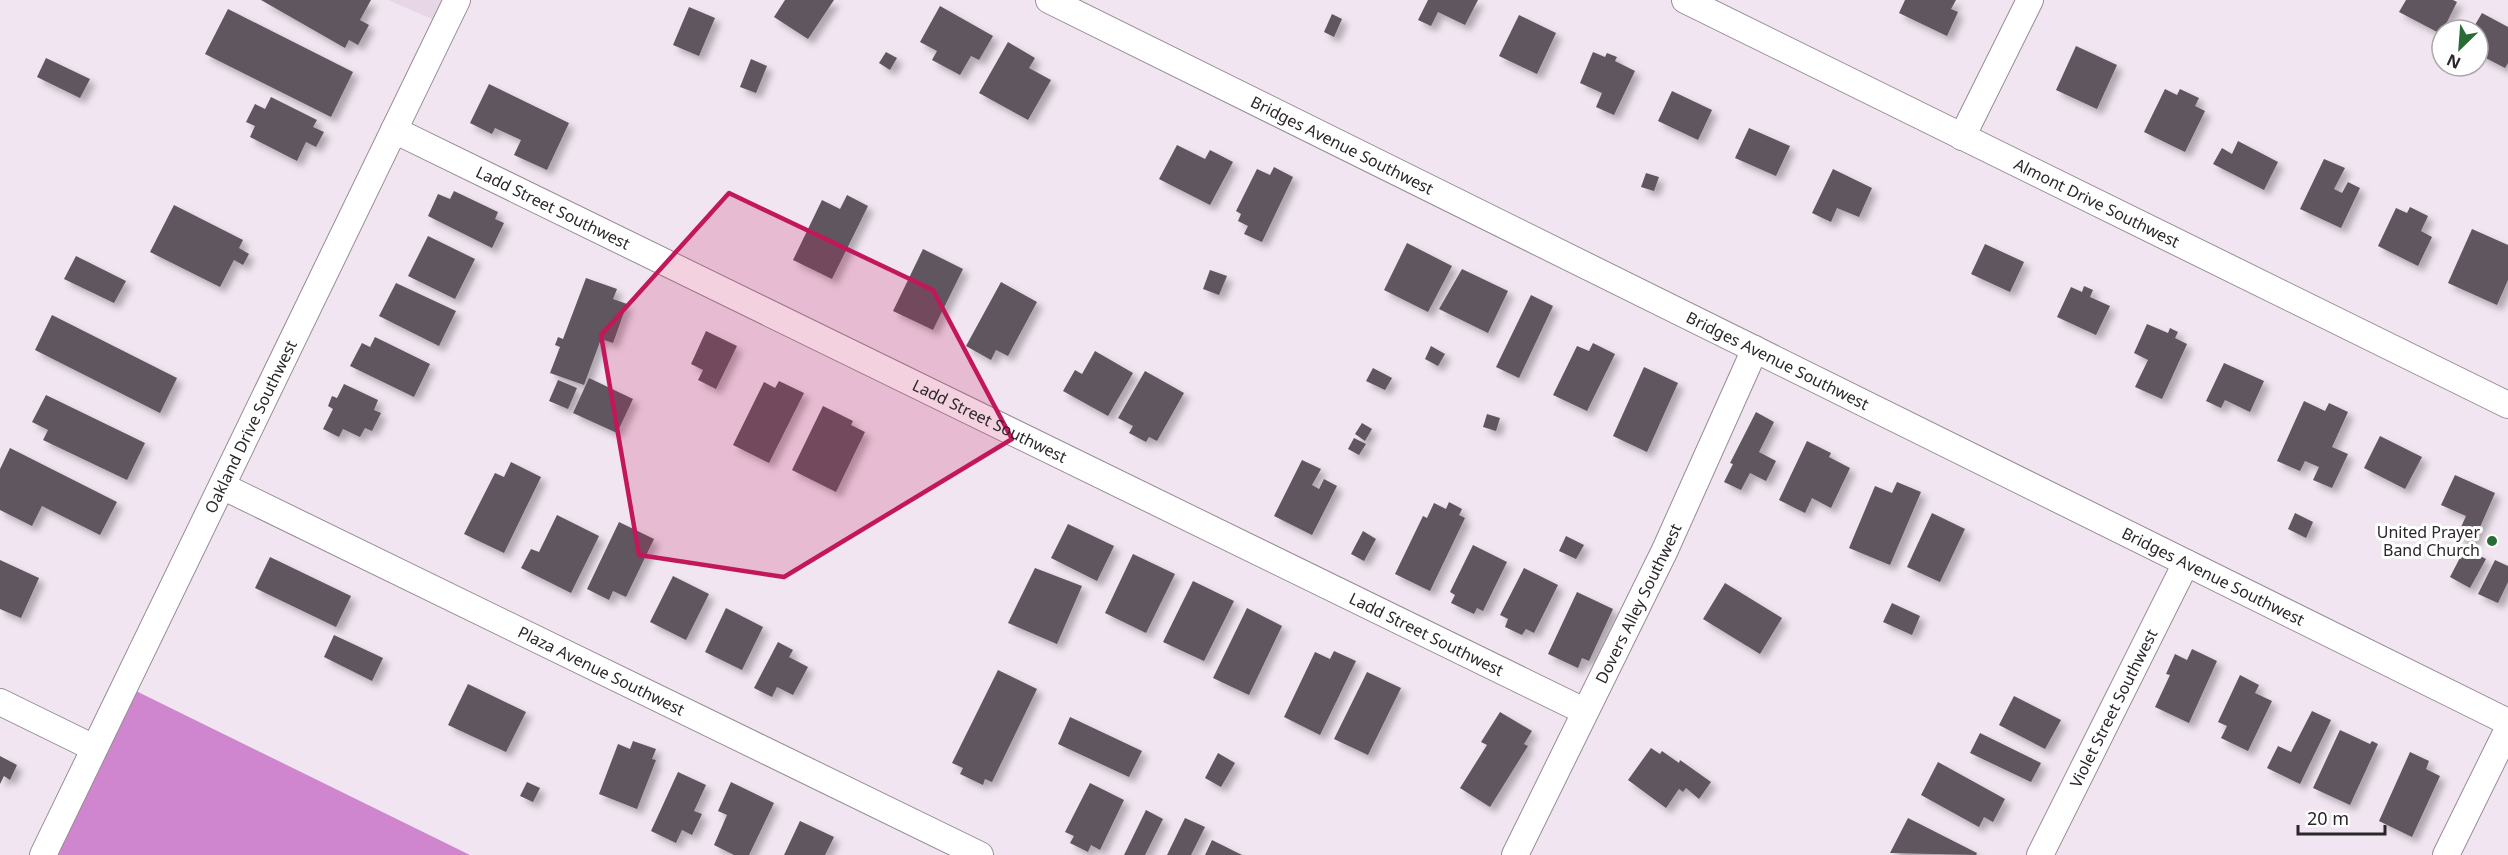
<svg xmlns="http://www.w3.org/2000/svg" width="2508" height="855" viewBox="0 0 2508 855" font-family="'Noto Sans',sans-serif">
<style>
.built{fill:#e7d6e6}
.forest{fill:#cf86ce}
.building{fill:#5f565f;filter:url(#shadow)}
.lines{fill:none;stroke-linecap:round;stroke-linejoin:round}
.minor-casing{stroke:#978c96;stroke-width:28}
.minor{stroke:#fff;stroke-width:26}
.marked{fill:#c2185b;fill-opacity:0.2;stroke:#c2185b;stroke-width:4.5;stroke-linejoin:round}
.poi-dot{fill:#296b35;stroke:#fff;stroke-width:2}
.labels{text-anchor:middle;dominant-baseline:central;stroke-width:6;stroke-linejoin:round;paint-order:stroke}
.street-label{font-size:16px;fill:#2a262a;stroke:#fff}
.poi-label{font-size:16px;fill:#2a262a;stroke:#fff;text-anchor:end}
</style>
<defs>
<filter id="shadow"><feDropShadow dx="5.5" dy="5.5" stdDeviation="3" flood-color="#0004"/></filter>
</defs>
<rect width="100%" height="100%" fill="#f0e5f0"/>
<path class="built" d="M388 0H468L453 28Z"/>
<path class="forest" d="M132 689 470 855H49Z"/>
<g class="building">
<path d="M261 0H371L360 20 369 25 358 45 349 40 345 48Z"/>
<path d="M785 0H834L808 39 774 17Z"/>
<path d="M1428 0H1478L1465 25 1438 12 1431 26 1418 20Z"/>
<path d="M1905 0H1956L1951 9 1958 12 1947 36 1899 13Z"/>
<path d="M2406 0H2453L2457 2 2441 34 2399 12Z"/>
<path d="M940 6 993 36 979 60 971 56 960 75 932 60 937 51 920 42Z"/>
<path d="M689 7 715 18 699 56 673 45Z"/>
<path d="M228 9 353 72 331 117 205 54Z"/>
<path d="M2482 13 2508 27V63L2505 68 2478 54V30H2472Z"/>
<path d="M1332 14 1342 19 1334 37 1324 32Z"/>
<path d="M1519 15 1556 33 1537 74 1499 56Z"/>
<path d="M1008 42 1035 58 1029 68 1051 80 1028 120 979 93Z"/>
<path d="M2076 46 2117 65 2097 109 2056 90Z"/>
<path d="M886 52 897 58 890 70 879 63Z"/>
<path d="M1593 52 1605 57 1607 53 1617 57 1615 61 1635 71 1614 115 1596 107 1602 93 1580 83Z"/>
<path d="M46 58 90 79 80 98 37 77Z"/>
<path d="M751 59 767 66 756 93 740 87Z"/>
<path d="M489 84 569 123 547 170 514 155 521 140 495 128 492 134 470 123Z"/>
<path d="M2165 89 2177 95 2180 89 2199 98 2195 106 2205 111 2185 152 2144 132Z"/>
<path d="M1672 91 1712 110 1698 140 1658 121Z"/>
<path d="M271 97 317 120 313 127 324 132 316 147 306 142 297 161 250 137 255 126 246 122 255 104 265 109Z"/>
<path d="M1749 128 1790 146 1776 176 1735 158Z"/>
<path d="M2238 141 2278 162 2264 190 2213 164 2222 148 2232 154Z"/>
<path d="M1177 145 1205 159 1210 150 1233 162 1210 205 1159 179Z"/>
<path d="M2324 159 2345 168 2334 189 2342 193 2348 182 2360 188 2341 228 2300 209Z"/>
<path d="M1274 167 1293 177 1262 242 1244 234 1248 226 1238 221 1241 214 1236 211 1257 169 1270 175Z"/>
<path d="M1833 169 1872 188 1859 217 1837 208 1831 222 1812 213Z"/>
<path d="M1646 173 1659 177 1654 191 1641 187Z"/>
<path d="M454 191 498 212 495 219 504 223 492 248 428 216 438 194 450 199Z"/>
<path d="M847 195 868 206 832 279 793 260 822 200 840 209Z"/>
<path d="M174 205 243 240 239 248 249 254 243 265 234 260 220 287 150 252Z"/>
<path d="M2410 207 2428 216 2421 231 2432 237 2418 266 2378 246 2396 208 2407 213Z"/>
<path d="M2472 229 2508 245V280L2497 305 2448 283Z"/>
<path d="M428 236 475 259 455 299 408 276Z"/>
<path d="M1407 243 1452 266 1428 312 1384 290Z"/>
<path d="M1985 244 2024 262 2010 292 1971 274Z"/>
<path d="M923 249 963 269 933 330 893 311Z"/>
<path d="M76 256 126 281 114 303 64 279Z"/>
<path d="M1462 269 1508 291 1488 333 1439 309Z"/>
<path d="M1210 270 1227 276 1219 295 1203 289Z"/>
<path d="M586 278 617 289 613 299 627 304 613 343 601 339 584 385 550 373 560 347 555 345 558 337 563 339Z"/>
<path d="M1001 282 1037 302 1008 356 996 350 991 360 966 346Z"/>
<path d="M396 283 456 311 439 346 379 316Z"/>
<path d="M2084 286 2093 290 2090 297 2110 306 2096 335 2057 317 2071 287 2082 292Z"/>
<path d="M1531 295 1553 306 1519 378 1496 367Z"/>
<path d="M52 315 177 378 160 413 35 350Z"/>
<path d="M2147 324 2168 333 2170 328 2178 332 2175 338 2187 344 2162 399 2135 387 2148 360 2134 353Z"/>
<path d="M706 331 737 346 716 389 698 380 703 370 691 364Z"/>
<path d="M375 337 430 364 414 397 350 366 362 343 370 347Z"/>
<path d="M1593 343 1615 354 1587 411 1553 395 1577 346 1589 351Z"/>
<path d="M1431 346 1445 354 1438 366 1425 359Z"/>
<path d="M1095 351 1133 373 1108 416 1063 391 1075 370 1082 374Z"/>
<path d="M2224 363 2264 381 2250 412 2225 400 2221 408 2206 401Z"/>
<path d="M1644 367 1678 383 1647 452 1613 436Z"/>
<path d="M1373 368 1392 378 1385 390 1366 381Z"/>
<path d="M1145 371 1184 393 1157 441 1149 437 1146 442 1129 433 1133 426 1118 418Z"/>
<path d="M589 378 633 399 617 433 573 413Z"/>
<path d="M558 380 577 388 568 409 549 401Z"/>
<path d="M779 381 804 393 769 463 733 445 764 382 775 388Z"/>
<path d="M344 384 378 400 374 410 381 413 372 431 365 428 360 437 343 429 339 437 323 429 333 409 328 406 332 396 337 398Z"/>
<path d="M46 395 145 443 127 480 43 440 48 430 32 422Z"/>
<path d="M2304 401 2325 411 2329 403 2348 412 2332 447 2348 454 2332 488 2313 480 2319 467 2305 461 2300 471 2277 461Z"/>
<path d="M823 406 853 421 851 425 865 432 836 492 792 470Z"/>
<path d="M1756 412 1774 422 1759 452 1776 461 1766 481 1750 473 1741 490 1724 482 1733 464 1730 463Z"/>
<path d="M1487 414 1500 418 1496 431 1483 427Z"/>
<path d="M1362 423 1372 429 1365 441 1355 434Z"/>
<path d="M2380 436 2422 457 2405 489 2364 468Z"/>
<path d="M1354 438 1366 444 1359 455 1348 449Z"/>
<path d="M1807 441 1831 453 1829 457 1850 468 1831 508 1812 498 1805 513 1779 500Z"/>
<path d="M10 448 117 502 100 535 42 506 32 526 0 510V469Z"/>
<path d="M1302 460 1321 469 1312 485 1319 489 1324 479 1337 486 1312 535 1274 516Z"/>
<path d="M511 462 541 477 504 553 464 534 495 473 504 477Z"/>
<path d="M2455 475 2495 493 2473 543 2457 536 2466 516 2441 505Z"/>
<path d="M1897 482 1921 492 1890 565 1849 548 1875 486 1892 493Z"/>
<path d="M1449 502 1462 509 1459 515 1465 518 1430 591 1395 574 1423 516 1427 518 1434 503 1446 509Z"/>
<path d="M1932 513 1965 529 1940 582 1907 567Z"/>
<path d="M2295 513 2313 522 2306 538 2288 529Z"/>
<path d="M557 515 599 536 571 593 521 568 531 549 539 552Z"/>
<path d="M619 522 654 539 626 597 613 591 609 600 587 589Z"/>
<path d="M1068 524 1114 546 1097 581 1051 558Z"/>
<path d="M1363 531 1376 539 1364 561 1351 554Z"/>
<path d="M1566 536 1584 545 1576 559 1559 551Z"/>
<path d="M1473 545 1507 562 1483 611 1477 608 1474 614 1451 603 1455 595 1450 592Z"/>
<path d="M2465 548 2486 559 2470 588 2450 577Z"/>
<path d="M1133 554 1175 574 1146 633 1105 613Z"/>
<path d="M270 557 351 596 336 627 255 588Z"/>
<path d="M0 560 39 578 21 618 0 609Z"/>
<path d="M2495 560 2508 566V582L2498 603 2478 594Z"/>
<path d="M1035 568 1082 586 1057 644 1008 623Z"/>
<path d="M1524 568 1558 585 1534 633 1526 629 1522 635 1505 627 1508 619 1500 615Z"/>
<path d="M673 576 709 594 686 640 650 622Z"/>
<path d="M1193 581 1234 601 1204 661 1163 642Z"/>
<path d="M1725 583 1782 618 1760 654 1703 619Z"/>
<path d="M1577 592 1613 609 1589 661 1582 658 1578 668 1548 654Z"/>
<path d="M1892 603 1920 616 1912 635 1883 622Z"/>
<path d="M726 608 763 627 742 670 705 652Z"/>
<path d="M1247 608 1282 626 1249 695 1213 678Z"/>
<path d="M334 635 383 658 372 681 324 657Z"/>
<path d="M778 642 793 650 789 657 808 667 793 695 777 687 772 697 754 688Z"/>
<path d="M2192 649 2217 661 2189 723 2155 707 2170 675 2166 674 2175 654 2187 660Z"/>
<path d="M1334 651 1356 661 1320 735 1284 717 1315 652 1330 659Z"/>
<path d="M998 670 1037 689 992 782 985 779 983 785 960 774 963 768 952 763Z"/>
<path d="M1367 672 1401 688 1368 755 1334 739Z"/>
<path d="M2240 675 2259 685 2255 693 2272 701 2248 751 2221 738 2227 726 2218 722Z"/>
<path d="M468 684 526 712 506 752 448 725Z"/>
<path d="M2014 696 2061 720 2045 749 1999 725Z"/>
<path d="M2312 711 2331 720 2300 784 2267 768 2278 746 2291 752Z"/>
<path d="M1500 712 1532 731 1524 744 1528 746 1490 807 1460 788 1487 745 1481 742Z"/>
<path d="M1070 717 1142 751 1129 777 1058 744Z"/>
<path d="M2340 730 2370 744 2372 741 2378 744 2350 805 2313 788Z"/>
<path d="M1980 733 2041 763 2031 782 1970 753Z"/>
<path d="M633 741 656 749 652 759 656 760 637 809 599 794 618 744 630 749Z"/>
<path d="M1651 748 1660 754 1662 751 1679 763 1680 760 1711 782 1699 799 1686 788 1683 792 1679 789 1666 808 1628 780Z"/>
<path d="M2410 752 2429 761 2426 769 2440 776 2412 837 2379 821Z"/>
<path d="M1218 753 1235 763 1221 787 1205 778Z"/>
<path d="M0 756 17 765 10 780 4 776 0 784Z"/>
<path d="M1938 762 2005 799 1993 822 1984 817 1979 827 1921 795Z"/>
<path d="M678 772 706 785 694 811 702 814 692 835 682 830 676 843 651 831Z"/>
<path d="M527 782 540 788 533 802 520 796Z"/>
<path d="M731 782 774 803 749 855H734L714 845 727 815 718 811Z"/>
<path d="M1090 783 1124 800 1100 850 1091 845 1088 852 1070 843 1074 836 1065 832Z"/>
<path d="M1146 810 1163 819 1145 855H1124Z"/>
<path d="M1185 818 1205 827 1191 855H1167Z"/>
<path d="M1908 818 1977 853 1976 855 1890 853Z"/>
<path d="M800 821 834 837 825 855H784Z"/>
<path d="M1212 840 1242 855H1205Z"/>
</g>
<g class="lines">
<defs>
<g id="minor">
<path id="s1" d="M1049 0 2508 722"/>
<path id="s2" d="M1685 0 2508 405"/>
<path id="s3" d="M394 130 1584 711"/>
<path d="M1962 137 2030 0"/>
<path id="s4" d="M222 486 980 855"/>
<path d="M0 702 94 748"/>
<path id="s5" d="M43 855 457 0"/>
<path id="s6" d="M1515 855 1665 550 1755 349"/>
<path id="s7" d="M2040 855 2186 563"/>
<path d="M2446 855 2508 729"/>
</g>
</defs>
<use href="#minor" class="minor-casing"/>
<use href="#minor" class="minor"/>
</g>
<path class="marked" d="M729 193 933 290 1012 439 784 577 639 555 601 335Z"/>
<circle class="poi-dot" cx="2492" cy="541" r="6"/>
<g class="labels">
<g class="street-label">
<text stroke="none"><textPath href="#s1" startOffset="327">Bridges Avenue Southwest</textPath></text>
<text stroke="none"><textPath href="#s2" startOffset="459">Almont Drive Southwest</textPath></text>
<text stroke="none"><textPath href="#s3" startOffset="177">Ladd Street Southwest</textPath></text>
<text stroke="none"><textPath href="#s1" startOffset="813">Bridges Avenue Southwest</textPath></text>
<text stroke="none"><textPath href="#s3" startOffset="663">Ladd Street Southwest</textPath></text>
<text stroke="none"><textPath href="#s5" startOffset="476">Oakland Drive Southwest</textPath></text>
<text stroke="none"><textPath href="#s1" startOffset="1299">Bridges Avenue Southwest</textPath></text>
<text stroke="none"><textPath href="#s6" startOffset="280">Dovers Alley Southwest</textPath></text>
<text stroke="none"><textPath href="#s3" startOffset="1149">Ladd Street Southwest</textPath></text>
<text stroke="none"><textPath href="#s4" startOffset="422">Plaza Avenue Southwest</textPath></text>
<text stroke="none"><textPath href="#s7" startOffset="164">Violet Street Southwest</textPath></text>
</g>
<g class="poi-label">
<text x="2480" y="532">United Prayer<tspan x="2480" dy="18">Band Church</tspan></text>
</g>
</g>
<g transform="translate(2460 48) rotate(205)"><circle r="28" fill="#ffffff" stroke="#aaa8aa" stroke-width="1.5"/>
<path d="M0-4.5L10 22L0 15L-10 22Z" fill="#296b35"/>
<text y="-9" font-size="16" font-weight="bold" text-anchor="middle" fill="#2a262a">N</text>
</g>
<path d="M2298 825v9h87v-9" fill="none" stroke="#2a262a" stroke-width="3"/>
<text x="2307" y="825" font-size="18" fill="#2a262a" stroke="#ffffff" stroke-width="4.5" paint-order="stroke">20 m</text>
</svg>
